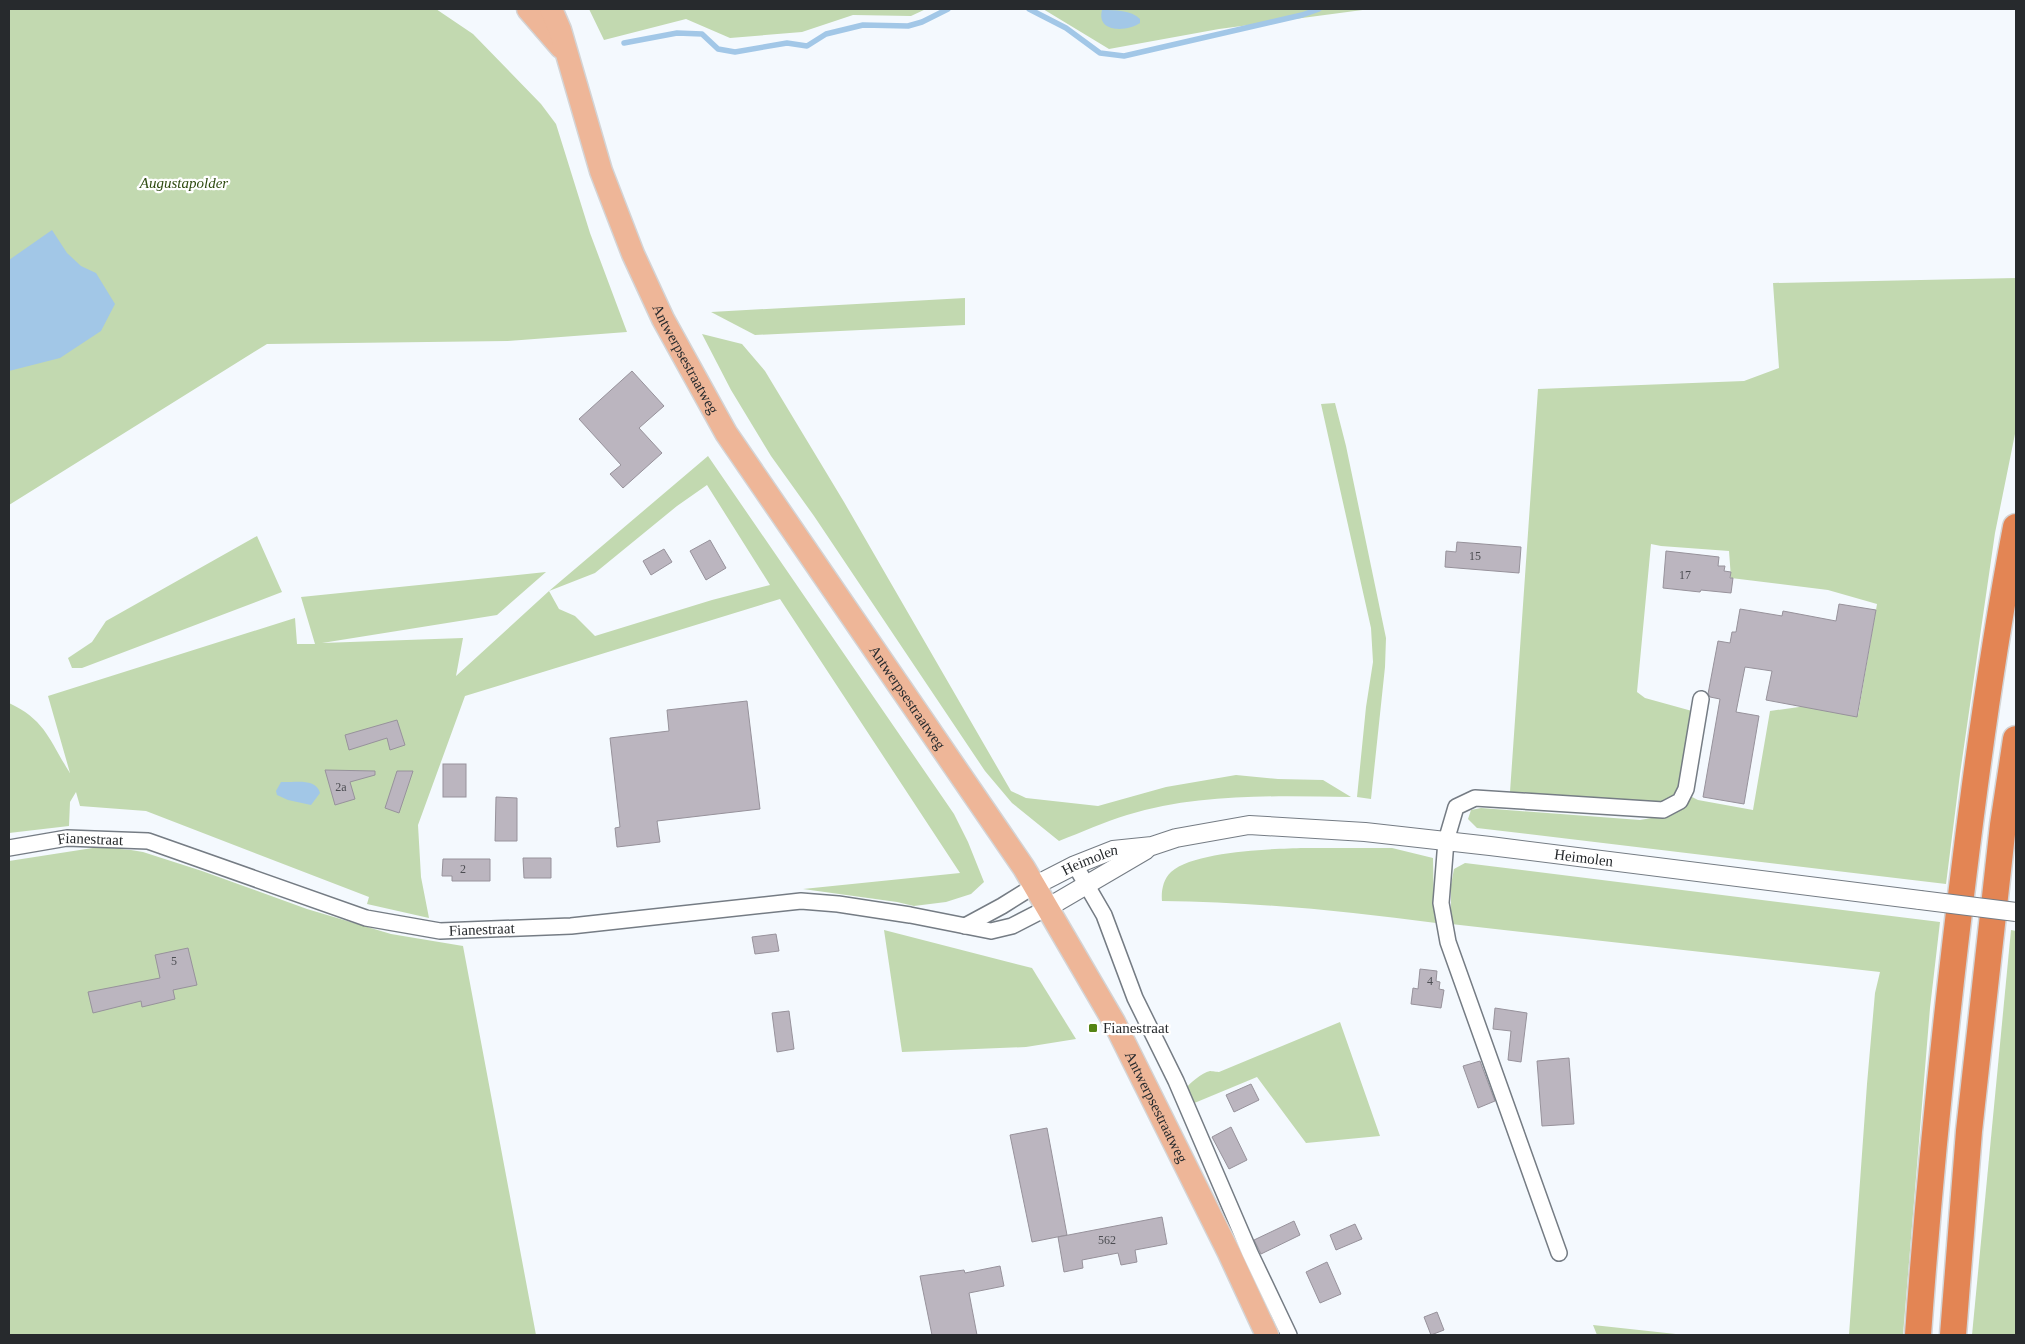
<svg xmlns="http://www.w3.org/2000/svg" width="2025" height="1344" viewBox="0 0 2025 1344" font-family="'Times New Roman',serif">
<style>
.green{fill:#c2d9b0;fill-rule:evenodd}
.water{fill:#a2c7e7}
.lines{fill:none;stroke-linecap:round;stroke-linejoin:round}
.stream{stroke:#a2c7e7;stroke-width:5.5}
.building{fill:#bbb5bf;stroke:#97929b}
.minor-casing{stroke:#757c84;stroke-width:18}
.tertiary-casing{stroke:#757c84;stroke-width:20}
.primary-casing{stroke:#d4d4d5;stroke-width:25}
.motorway-casing{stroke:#d4d4d5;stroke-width:29}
.minor{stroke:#fff;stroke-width:15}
.tertiary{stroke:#fff;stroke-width:18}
.primary{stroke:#eeb698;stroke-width:22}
.motorway{stroke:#e38554;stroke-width:26}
.tertiary-bridge-casing{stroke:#757c84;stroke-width:20;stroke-linecap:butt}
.tertiary-bridge{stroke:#fff;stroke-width:18}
.poi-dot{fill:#548415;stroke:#fff;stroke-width:2}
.labels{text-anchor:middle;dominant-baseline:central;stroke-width:4.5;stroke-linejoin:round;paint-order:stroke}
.number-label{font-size:12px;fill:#4c4d52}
.park-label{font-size:15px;font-style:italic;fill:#2f4b11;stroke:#fff}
.street-label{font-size:15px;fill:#272a2d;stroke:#fff}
.poi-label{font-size:15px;fill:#272a2d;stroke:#fff;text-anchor:start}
</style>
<rect width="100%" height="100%" fill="#f4f9fe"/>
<g class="green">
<path d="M9 9H436L473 34 541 104 556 124 590 233 627 332 508 341 267 344 9 505Z"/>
<path d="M589 9H926L911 16 853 15 802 32 730 38 686 19 604 40Z"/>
<path d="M1043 9H1370L1219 29 1109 49Z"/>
<path d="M2016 278V429L1995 533 1960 774 1946 884 1477 828 1468 819 1471 810 1481 808 1640 820 1674 814 1684 808 1690 796 1698 800 1753 810 1770 711 1813 705 1825 710 1858 715 1877 604 1828 590 1731 578 1729 551 1661 546 1651 544 1637 692 1645 698 1692 711 1680 787 1674 800 1667 803 1510 792 1538 389 1744 381 1779 368 1773 283Z"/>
<path d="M965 298V325L755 335 711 312Z"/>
<path d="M702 334 742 344 765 371 844 502 1011 791 1026 798 1098 806 1166 787 1236 775 1278 779 1323 780 1351 797C1276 796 1200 793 1127 815 1104 822 1082 832 1059 841L1012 803 985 771 814 516 771 456 731 390Z"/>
<path d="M1335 403 1346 446 1386 638 1385 667 1371 799 1357 797 1366 707 1373 662 1371 628 1321 404Z"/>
<path d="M708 456 954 814 968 842 984 882 971 894 946 902 914 906 897 902 803 889 960 873 780 599 465 696 418 825 421 877 429 918 367 904 369 897 146 811 80 806 76 792 70 802 69 826 9 833V703C46 720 50 742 70 773L48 696 295 618 297 644H315L301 597 546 572 497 615 322 643 463 638 456 676 549 591ZM707 485 770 585 712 600 595 636 575 616 559 609 549 591 595 573 677 506Z"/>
<path d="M257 536 282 592 82 668H72L68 658 92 642 106 621Z"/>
<path d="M99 847 131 850 143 852 202 871 307 909 391 934 463 946 536 1335H9V861Z"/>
<path d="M1304 848H1392L1433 858 1434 913 1436 923C1345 911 1254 902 1162 901 1161 892 1163 879 1171 872 1195 851 1271 849 1304 848Z"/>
<path d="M1465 863 1940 922 1930 1008 1903 1335H1849L1867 1084 1875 993 1880 972 1451 924V885L1454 869Z"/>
<path d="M884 930 1032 968 1076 1039 1026 1047 902 1052Z"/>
<path d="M2011 930 2016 931V1335H1972Z"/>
<path d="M1340 1022 1380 1136 1306 1143 1257 1077 1192 1104 1185 1090C1189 1083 1202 1073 1210 1071 1211 1071 1218 1072 1219 1072Z"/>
<path d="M1593 1325 1685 1335H1597Z"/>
</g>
<g class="water">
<path d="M1102 10C1115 10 1131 10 1140 19V23C1127 32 1096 33 1102 10Z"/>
<path d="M52 230 67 253 81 266 96 273 115 304 101 331 60 358 9 371V260Z"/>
<path d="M281 782C293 783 316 777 320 793L311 805 288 800 277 795 276 791Z"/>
</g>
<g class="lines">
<g class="stream">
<path d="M1029 9 1066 28 1100 53 1124 56 1302 15 1319 9"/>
<path d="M624 43 677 33 702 34 718 49 735 52 787 43 807 46 826 34 863 25 908 26 922 22 948 9"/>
</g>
</g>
<g class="building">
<path d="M632 371 664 406 639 428 662 453 623 488 610 474 621 465 579 419Z"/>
<path d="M710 540 726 568 706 580 690 551Z"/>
<path d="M1457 542 1521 547 1519 573 1445 567 1446 551 1456 552Z"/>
<path d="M664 549 672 562 651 575 643 561Z"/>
<path d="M1666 551 1719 557 1718 566H1725L1724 571 1731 572 1730 578H1733L1731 593 1701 590 1700 592 1663 588Z"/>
<path d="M1839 604 1876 610 1857 717 1766 700 1772 671 1745 667 1736 712 1759 716 1744 804 1703 797 1720 699 1710 697 1708 694 1718 641 1730 643 1732 632H1736L1740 609 1782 616 1783 611 1836 621Z"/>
<path d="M747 701 760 809 657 821 660 842 617 847 615 828 620 827 610 738 669 731 667 710Z"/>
<path d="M397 720 405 745 390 750 387 738 349 750 345 735Z"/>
<rect x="443" y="764" width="23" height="33"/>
<path d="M325 770 375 771V775L350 782 355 799 335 805Z"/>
<path d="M397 771H413L399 813 385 808Z"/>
<path d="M496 797 517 798V841H495Z"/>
<path d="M523 858H551V878H524Z"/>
<path d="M443 859H490V881H452V876H442Z"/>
<path d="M776 934 779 951 755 954 752 937Z"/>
<path d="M188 948 197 985 173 990 175 999 142 1007 141 1001 93 1013 88 992 160 978 155 955Z"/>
<path d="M1420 969 1437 971 1436 981 1440 982 1439 989 1444 990 1441 1008 1411 1004 1413 988 1418 989Z"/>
<path d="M1495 1008 1527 1013 1521 1062 1508 1060 1511 1031 1493 1029Z"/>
<path d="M789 1011 794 1049 777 1052 772 1013Z"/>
<path d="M1569 1058 1574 1124 1542 1126 1537 1061Z"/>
<path d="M1480 1061 1495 1101 1478 1108 1463 1066Z"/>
<path d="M1251 1084 1259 1100 1234 1112 1226 1095Z"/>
<path d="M1231 1127 1247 1160 1229 1169 1212 1137Z"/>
<path d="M1047 1128 1067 1235 1032 1242 1010 1135Z"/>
<path d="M1162 1217 1167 1244 1135 1250 1137 1262 1121 1265 1118 1253 1082 1260 1083 1268 1064 1272 1058 1237Z"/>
<path d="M1294 1221 1300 1235 1261 1254 1254 1240Z"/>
<path d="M1355 1224 1362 1239 1336 1250 1330 1235Z"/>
<path d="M1327 1262 1341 1294 1320 1303 1306 1272Z"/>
<path d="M1000 1266 1004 1286 969 1293 977 1335H932L920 1276 964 1270 965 1273Z"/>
<path d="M1437 1312 1444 1330 1431 1335 1424 1317Z"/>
</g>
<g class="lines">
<defs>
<g id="minor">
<path id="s1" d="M9 848 67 838 148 841 366 918 440 931 571 926 801 901 838 904 910 915 991 931 1012 926 1047 908"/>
<path d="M1075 865 1104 915 1135 998 1176 1081 1250 1253 1289 1335"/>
<path d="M965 926 1002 906 1034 886"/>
<path d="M1559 1253 1448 942 1441 903 1446 841 1456 807 1475 798 1663 810 1680 801 1686 789 1701 699"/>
</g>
<g id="tertiary">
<path id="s2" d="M1034 886 1075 865 1113 850 1152 846 1176 838 1249 825 1365 832 1490 846 1920 900"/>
<path d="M1047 908 1146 850"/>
</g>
<g id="primary">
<path d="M528 9 561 47"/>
<path id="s3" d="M551 9 560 30 601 171 633 254 663 319 726 433 1024 868 1114 1022 1229 1253 1267 1335"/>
</g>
<g id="motorway">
<path d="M1918 1335C1929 1180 1945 1025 1964 871 1978 756 1994 641 2016 527"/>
<path d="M1953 1335 1969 1131 2003 825 2016 739"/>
</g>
</defs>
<use href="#minor" class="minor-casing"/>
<use href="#tertiary" class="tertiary-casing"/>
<use href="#primary" class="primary-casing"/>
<use href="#motorway" class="motorway-casing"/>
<use href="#minor" class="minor"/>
<use href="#tertiary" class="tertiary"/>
<use href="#primary" class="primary"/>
<use href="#motorway" class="motorway"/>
<defs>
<path id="tertiary-bridge" d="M1920 900 2016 912"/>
</defs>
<use href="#tertiary-bridge" class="tertiary-bridge-casing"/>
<use href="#tertiary-bridge" class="tertiary-bridge"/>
</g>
<rect class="poi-dot" x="1088" y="1023" width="10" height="10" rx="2.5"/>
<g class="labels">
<g class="number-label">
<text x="1475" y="556">15</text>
<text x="1685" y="575">17</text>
<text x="341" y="787">2a</text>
<text x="463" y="869">2</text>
<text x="174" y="961">5</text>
<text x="1430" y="981">4</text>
<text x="1107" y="1240">562</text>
</g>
<g class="park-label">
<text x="184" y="183">Augustapolder</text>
</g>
<g class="street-label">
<text stroke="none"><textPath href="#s3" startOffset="376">Antwerpsestraatweg</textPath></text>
<text stroke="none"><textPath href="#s3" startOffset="781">Antwerpsestraatweg</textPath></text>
<text stroke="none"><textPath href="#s1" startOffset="82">Fianestraat</textPath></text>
<text stroke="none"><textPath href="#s2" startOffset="562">Heimolen</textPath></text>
<text stroke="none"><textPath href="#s2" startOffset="62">Heimolen</textPath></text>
<text stroke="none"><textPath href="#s1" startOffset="488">Fianestraat</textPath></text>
<text stroke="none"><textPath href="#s3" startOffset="1261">Antwerpsestraatweg</textPath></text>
</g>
<g class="poi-label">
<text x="1103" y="1028">Fianestraat</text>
</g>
</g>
<rect width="2025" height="1344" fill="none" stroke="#272a2d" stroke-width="20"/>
</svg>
